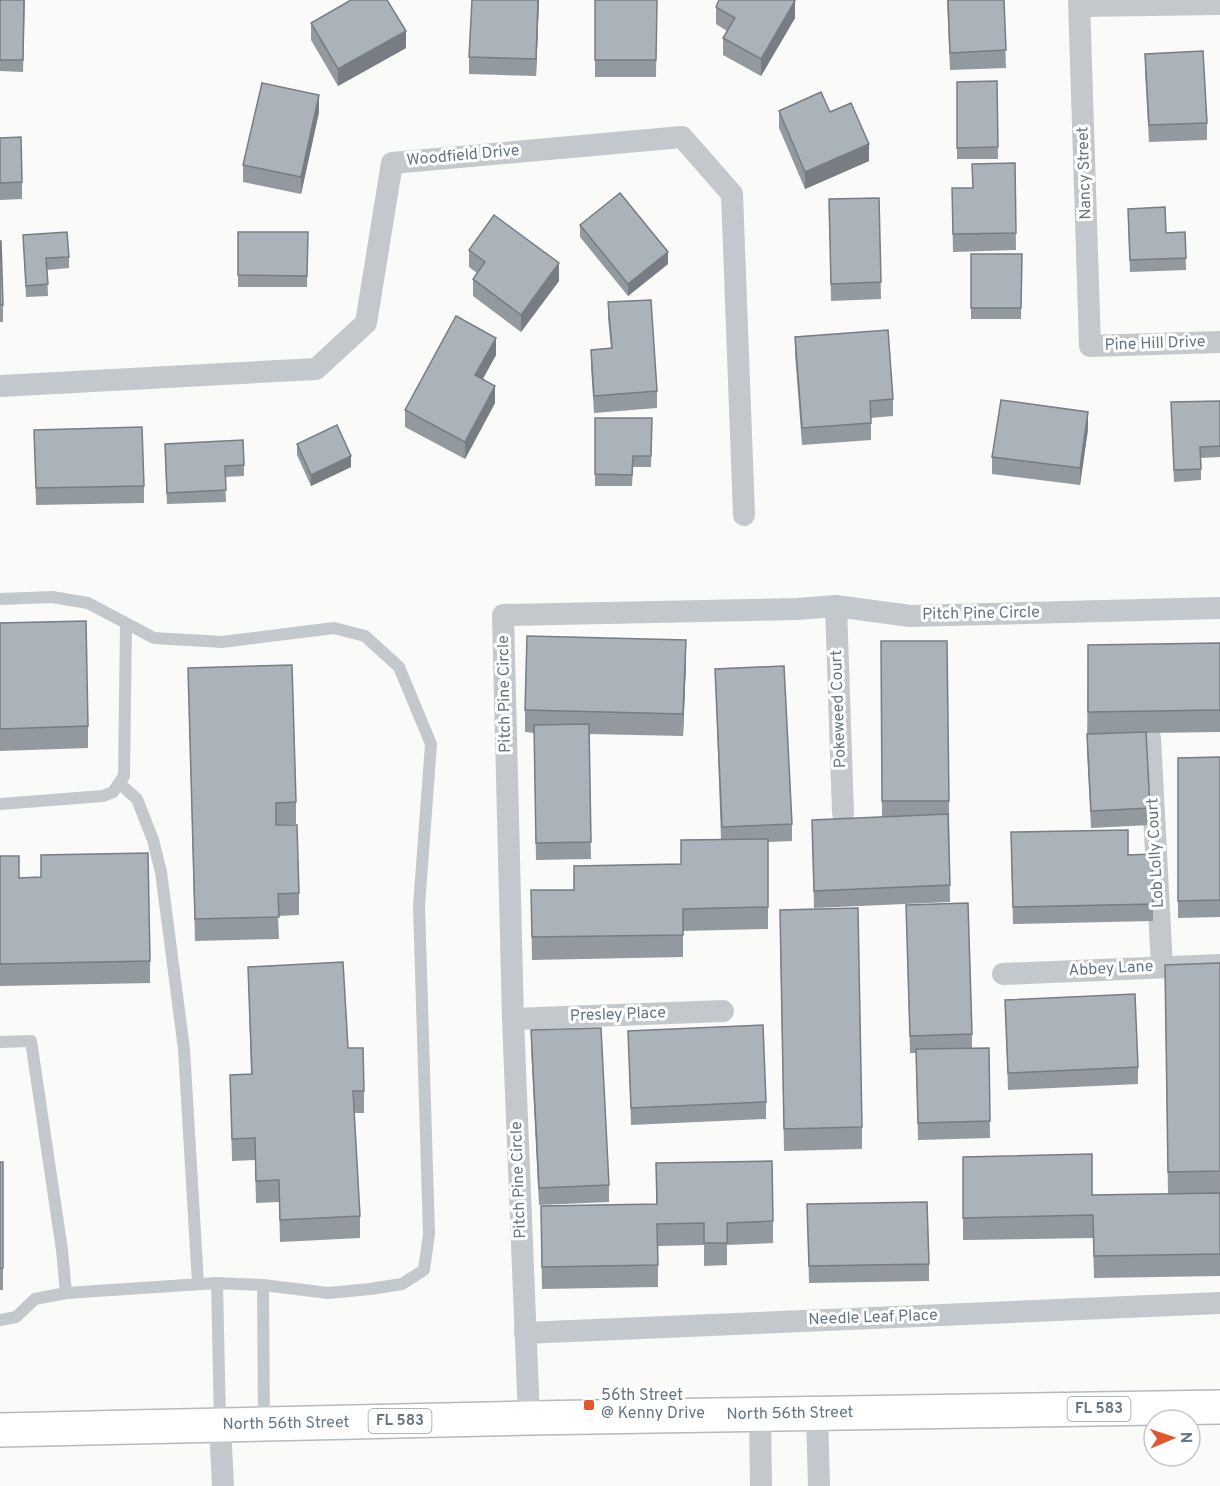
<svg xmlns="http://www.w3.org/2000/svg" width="1220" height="1486" viewBox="0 0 1220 1486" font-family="Overpass,sans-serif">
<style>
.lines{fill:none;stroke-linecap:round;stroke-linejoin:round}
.primary-casing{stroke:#b5babe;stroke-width:36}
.lane{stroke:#c3c8cc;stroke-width:12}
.street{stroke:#c3c8cc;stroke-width:22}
.primary{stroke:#fff;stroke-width:33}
.wall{fill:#929a9f}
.shaded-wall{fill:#777d82}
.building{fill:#aab3b9;stroke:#777d82;stroke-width:1.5}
.poi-dot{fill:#e4572e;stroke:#fff;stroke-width:2}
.labels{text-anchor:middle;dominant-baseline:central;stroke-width:6;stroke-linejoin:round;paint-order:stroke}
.shield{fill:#fff;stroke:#939fa8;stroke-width:1.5}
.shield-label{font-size:15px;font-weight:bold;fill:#657683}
.street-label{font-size:16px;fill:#657683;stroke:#fff}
.poi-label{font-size:16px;fill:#657683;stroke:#fff;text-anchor:start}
</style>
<rect width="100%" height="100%" fill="#fafaf8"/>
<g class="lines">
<defs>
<path id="primary" d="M0 1430 529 1418 1220 1407"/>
</defs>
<use href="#primary" class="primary-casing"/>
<g class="lane">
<path d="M0 599 52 597 88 603 154 638 222 642 334 628 365 636 399 667 431 744 419 906 429 1234 424 1270 402 1284 370 1289 328 1293 263 1285 217 1283 66 1293 35 1299 16 1317 0 1320"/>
<path d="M119 783 137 799 153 840 161 872 184 1049 198 1283"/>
<path d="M0 804 103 796 113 792 124 776 126 624"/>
<path d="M0 1042 31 1041 62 1250 66 1293"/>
<path d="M217 1283 220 1423"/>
<path d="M263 1285 264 1423"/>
</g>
<g class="street">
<path d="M1079 0 1090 346 1220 342"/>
<path d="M1080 6 1220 4"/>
<path d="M0 386 316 369 366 323 392 163 682 137 732 194 744 515"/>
<path d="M836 606 843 813"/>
<path d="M1150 738 1162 967"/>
<path d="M1003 974 1220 965"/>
<path d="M513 1019 723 1011"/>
<path d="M525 1333 1220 1303"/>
<path d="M817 1413 819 1486"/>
<path d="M760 1414 761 1486"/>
<path d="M529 1418 513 1019 503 615 797 609 836 606 910 616 1220 608"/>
<path d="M220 1426 223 1486"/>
</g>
<use href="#primary" class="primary"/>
</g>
<g class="wall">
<path d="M0 0H25L23 72 0 71Z"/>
<path d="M539 0 536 76 469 74V57Z"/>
<path d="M595 0H657L656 77H595Z"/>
<path d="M947 0H1004L1006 68 950 70Z"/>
<path d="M716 7 795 18 761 76 723 55V38L727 31 716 24Z"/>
<path d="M311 23 406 48 338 86 311 40Z"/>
<path d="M1145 54 1207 123V140L1149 142 1145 71Z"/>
<path d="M997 81 998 159H957V82Z"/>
<path d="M779 111 830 112 869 161 805 189 779 128Z"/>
<path d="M319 112 301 194 243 182V165Z"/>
<path d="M0 138 22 182V199L0 200Z"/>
<path d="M1015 163 1016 250 953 252 952 205 972 188Z"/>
<path d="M879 198 881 299 831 301 829 199Z"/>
<path d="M1128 220 1166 233 1185 232 1186 270 1130 272Z"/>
<path d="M580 225 668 264 628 296 580 237Z"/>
<path d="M238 232H308L307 287H238Z"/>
<path d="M23 235 69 257V268L47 270 48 296 26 297Z"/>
<path d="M0 241 3 305V322H0Z"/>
<path d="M469 250 559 281 521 332 473 296V279L477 273 469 267Z"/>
<path d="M971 254H1022L1021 319H971Z"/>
<path d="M608 302 657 391V408L594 413 591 367V350L611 348 608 319Z"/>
<path d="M795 337 893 399V416L871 418V440L802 445 795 354Z"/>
<path d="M496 355 483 379 495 403 465 459 405 427V410Z"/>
<path d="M1220 401V457L1201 458V480L1174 482 1171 402Z"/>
<path d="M595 418H652L651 467H633L632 486H595Z"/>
<path d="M1088 429 1080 485 992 474V457Z"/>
<path d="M34 430 144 486V503L36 505Z"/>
<path d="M297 444 351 467 311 486 297 455Z"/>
<path d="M165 456 244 465V476L225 477 226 502 167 504Z"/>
<path d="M0 623 88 726V748L0 751Z"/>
<path d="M881 641 949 801 950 902 814 908 812 820 882 817Z"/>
<path d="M1220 643V732L1146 733 1150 825 1091 828 1087 751 1088 645Z"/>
<path d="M686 662 683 736 589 734 591 859 536 860 534 733 525 732V710Z"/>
<path d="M188 668 296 802V824L276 825 299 893V915L278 916 279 939 195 941Z"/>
<path d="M715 669 792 824V841L768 842V929L683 931V957L532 960 531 890H574L681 864 721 839Z"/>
<path d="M1220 757V917L1178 918V758Z"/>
<path d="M1011 850 1128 855 1153 904V921L1013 924Z"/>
<path d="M0 856 19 878 150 961V983L0 986Z"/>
<path d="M906 905 972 1034V1048H989L990 1138 918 1140 916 1053H910Z"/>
<path d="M780 932 862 1127V1149L784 1151Z"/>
<path d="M1220 963V1276L1094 1278 1093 1238 963 1240V1157L1092 1195 1168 1194 1165 987Z"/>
<path d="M248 967 348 1048 364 1091V1113H354L360 1216V1238L280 1242 279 1202 256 1203 255 1160 232 1161 230 1075 251 1074Z"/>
<path d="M1005 1000 1138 1067V1084L1008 1090Z"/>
<path d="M531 1030 609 1185V1202L539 1205 531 1047Z"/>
<path d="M628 1031 766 1102V1119L631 1125Z"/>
<rect x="0" y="1162" width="3" height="128"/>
<path d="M656 1163 773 1221V1243L727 1245V1265L704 1266V1245L658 1246V1287L542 1289 541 1229 656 1204Z"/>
<path d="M807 1204 929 1264V1281L809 1283Z"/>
</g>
<g class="shaded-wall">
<path d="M538 0H539L536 76V59Z"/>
<path d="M795 1V18L761 76V59Z"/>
<path d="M406 31V48L338 86V69Z"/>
<path d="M319 95V112L301 194V177Z"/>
<path d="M869 144V161L805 189V172Z"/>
<path d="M668 252V264L628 296V284Z"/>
<path d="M559 263V281L521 332V315Z"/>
<path d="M496 338V355L475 392V375Z"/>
<path d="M495 386V403L465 459V442Z"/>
<path d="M1088 412V429L1080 485V468Z"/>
<path d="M351 456V467L311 486V475Z"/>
<path d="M686 640V662L683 736V714Z"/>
</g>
<g class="building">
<path d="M0 0H24L23 60H0Z"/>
<path d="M351 0H387L406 31 338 69 311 23Z"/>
<path d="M472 0H538L536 59 469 57Z"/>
<path d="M595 0H657L656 60H595Z"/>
<path d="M719 0H793L795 1 761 59 723 38 735 18 716 7Z"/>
<path d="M948 0H1004L1006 50 950 53Z"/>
<path d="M1203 51 1207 123 1149 125 1145 54Z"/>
<path d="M997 81 998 147 957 148V82Z"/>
<path d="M262 83 319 95 301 177 243 165Z"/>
<path d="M821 92 830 112 851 103 869 144 805 172 779 111Z"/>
<path d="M21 137 22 182 0 183V138Z"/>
<path d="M1015 163 1016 233 953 234 952 188H973L972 164Z"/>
<path d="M620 193 668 252 628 284 580 225Z"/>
<path d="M879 198 881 282 831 284 829 199Z"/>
<path d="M1165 207 1166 233 1185 232 1186 258 1130 260 1128 209Z"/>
<path d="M494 215 559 263 521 315 473 279 485 262 469 250Z"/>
<path d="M67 232 69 257 46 258 48 284 26 286 23 235Z"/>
<path d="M238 232H308L307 276 238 275Z"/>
<path d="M0 241H1L3 305H0Z"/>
<path d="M971 254H1022L1021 308H971Z"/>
<path d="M651 300 657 391 594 396 591 350 612 348 608 302Z"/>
<path d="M456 316 496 338 475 375 495 386 465 442 405 410Z"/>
<path d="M888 330 893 399 870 401 871 423 802 428 795 337Z"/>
<path d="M1001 400 1088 412 1080 468 992 457Z"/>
<path d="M1220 401V446L1200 447 1201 469 1174 470 1171 402Z"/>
<path d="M595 418H652L651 456H633L632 475 595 474Z"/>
<path d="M337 425 351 456 311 475 297 444Z"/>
<path d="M142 427 144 486 36 488 34 430Z"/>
<path d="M243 440 244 465 225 466 226 490 167 493 165 444Z"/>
<path d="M86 621 88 726 0 729V623Z"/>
<path d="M527 636 686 640 683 714 525 710Z"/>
<path d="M881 641H947L949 801H882Z"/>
<path d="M1220 643V710L1088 712V645Z"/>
<path d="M292 665 296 802 276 803V825H297L299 893 278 894 279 917 195 919 188 668Z"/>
<path d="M784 666 792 824 722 827 715 669Z"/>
<path d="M589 724 591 842 536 843 534 725Z"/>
<path d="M1146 732 1150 808 1091 811 1087 734Z"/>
<path d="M1220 757V900L1178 901V758Z"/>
<path d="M948 814 950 885 814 891 812 820Z"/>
<path d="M1128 830V855L1152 854 1153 904 1013 907 1011 832Z"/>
<path d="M768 839V907L683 909V935L532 937 531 890H574V866L681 864V840Z"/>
<path d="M148 853 150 961 0 964V856H19V878L41 877V855Z"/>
<path d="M968 903 972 1034 910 1036 906 905Z"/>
<path d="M858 908 862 1127 784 1129 780 910Z"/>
<path d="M343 962 348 1048H363L364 1091H353L360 1216 280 1220 279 1180 256 1181 255 1138 232 1139 230 1075 252 1074 248 967Z"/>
<path d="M1220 963V1171L1168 1172 1165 965Z"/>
<path d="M1135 994 1138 1067 1008 1073 1005 1000Z"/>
<path d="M763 1025 766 1102 631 1108 628 1031Z"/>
<path d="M601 1028 609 1185 539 1188 531 1030Z"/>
<path d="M989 1048 990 1121 918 1123 916 1049Z"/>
<path d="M1092 1154V1195L1220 1193V1254L1094 1256 1093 1215 963 1218V1157Z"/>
<path d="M772 1161 773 1221 727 1223V1243H704V1223L657 1224 658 1265 542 1267 541 1206 657 1204 656 1163Z"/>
<rect x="0" y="1162" width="3" height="106"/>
<path d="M927 1202 929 1264 809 1266 807 1204Z"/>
</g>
<rect class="poi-dot" x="583" y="1399" width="12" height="12" rx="3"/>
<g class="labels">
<g class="shield">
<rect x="1067.5" y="1397" width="63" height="24" rx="4.5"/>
<rect x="368.5" y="1409" width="63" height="24" rx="4.5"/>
</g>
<g class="shield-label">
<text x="1099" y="1409">FL 583</text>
<text x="400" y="1421">FL 583</text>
</g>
<g class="street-label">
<text transform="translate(463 156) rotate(-5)">Woodfield Drive</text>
<text transform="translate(1085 173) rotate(-92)">Nancy Street</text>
<text transform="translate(1155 344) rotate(-2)">Pine Hill Drive</text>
<text transform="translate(981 614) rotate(-1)">Pitch Pine Circle</text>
<text transform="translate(505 694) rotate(-91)">Pitch Pine Circle</text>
<text transform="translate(839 709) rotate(-92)">Pokeweed Court</text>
<text transform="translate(1156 853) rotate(-93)">Lob Lolly Court</text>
<text transform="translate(1111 969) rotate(-3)">Abbey Lane</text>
<text transform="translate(618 1015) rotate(-2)">Presley Place</text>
<text transform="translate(519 1180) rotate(-92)">Pitch Pine Circle</text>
<text transform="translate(873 1318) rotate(-2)">Needle Leaf Place</text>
<text transform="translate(790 1414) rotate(-1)">North 56th Street</text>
<text transform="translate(286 1424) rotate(-1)">North 56th Street</text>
</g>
<g class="poi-label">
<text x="601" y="1396">56th Street<tspan x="601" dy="18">@ Kenny Drive</tspan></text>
</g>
</g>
<g transform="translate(1172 1438) rotate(88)"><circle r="28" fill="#ffffff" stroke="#c1c8cd" stroke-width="1.5"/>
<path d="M0-4.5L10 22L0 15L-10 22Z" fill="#e4572e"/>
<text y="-9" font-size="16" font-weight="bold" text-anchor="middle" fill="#657683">N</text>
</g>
</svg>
